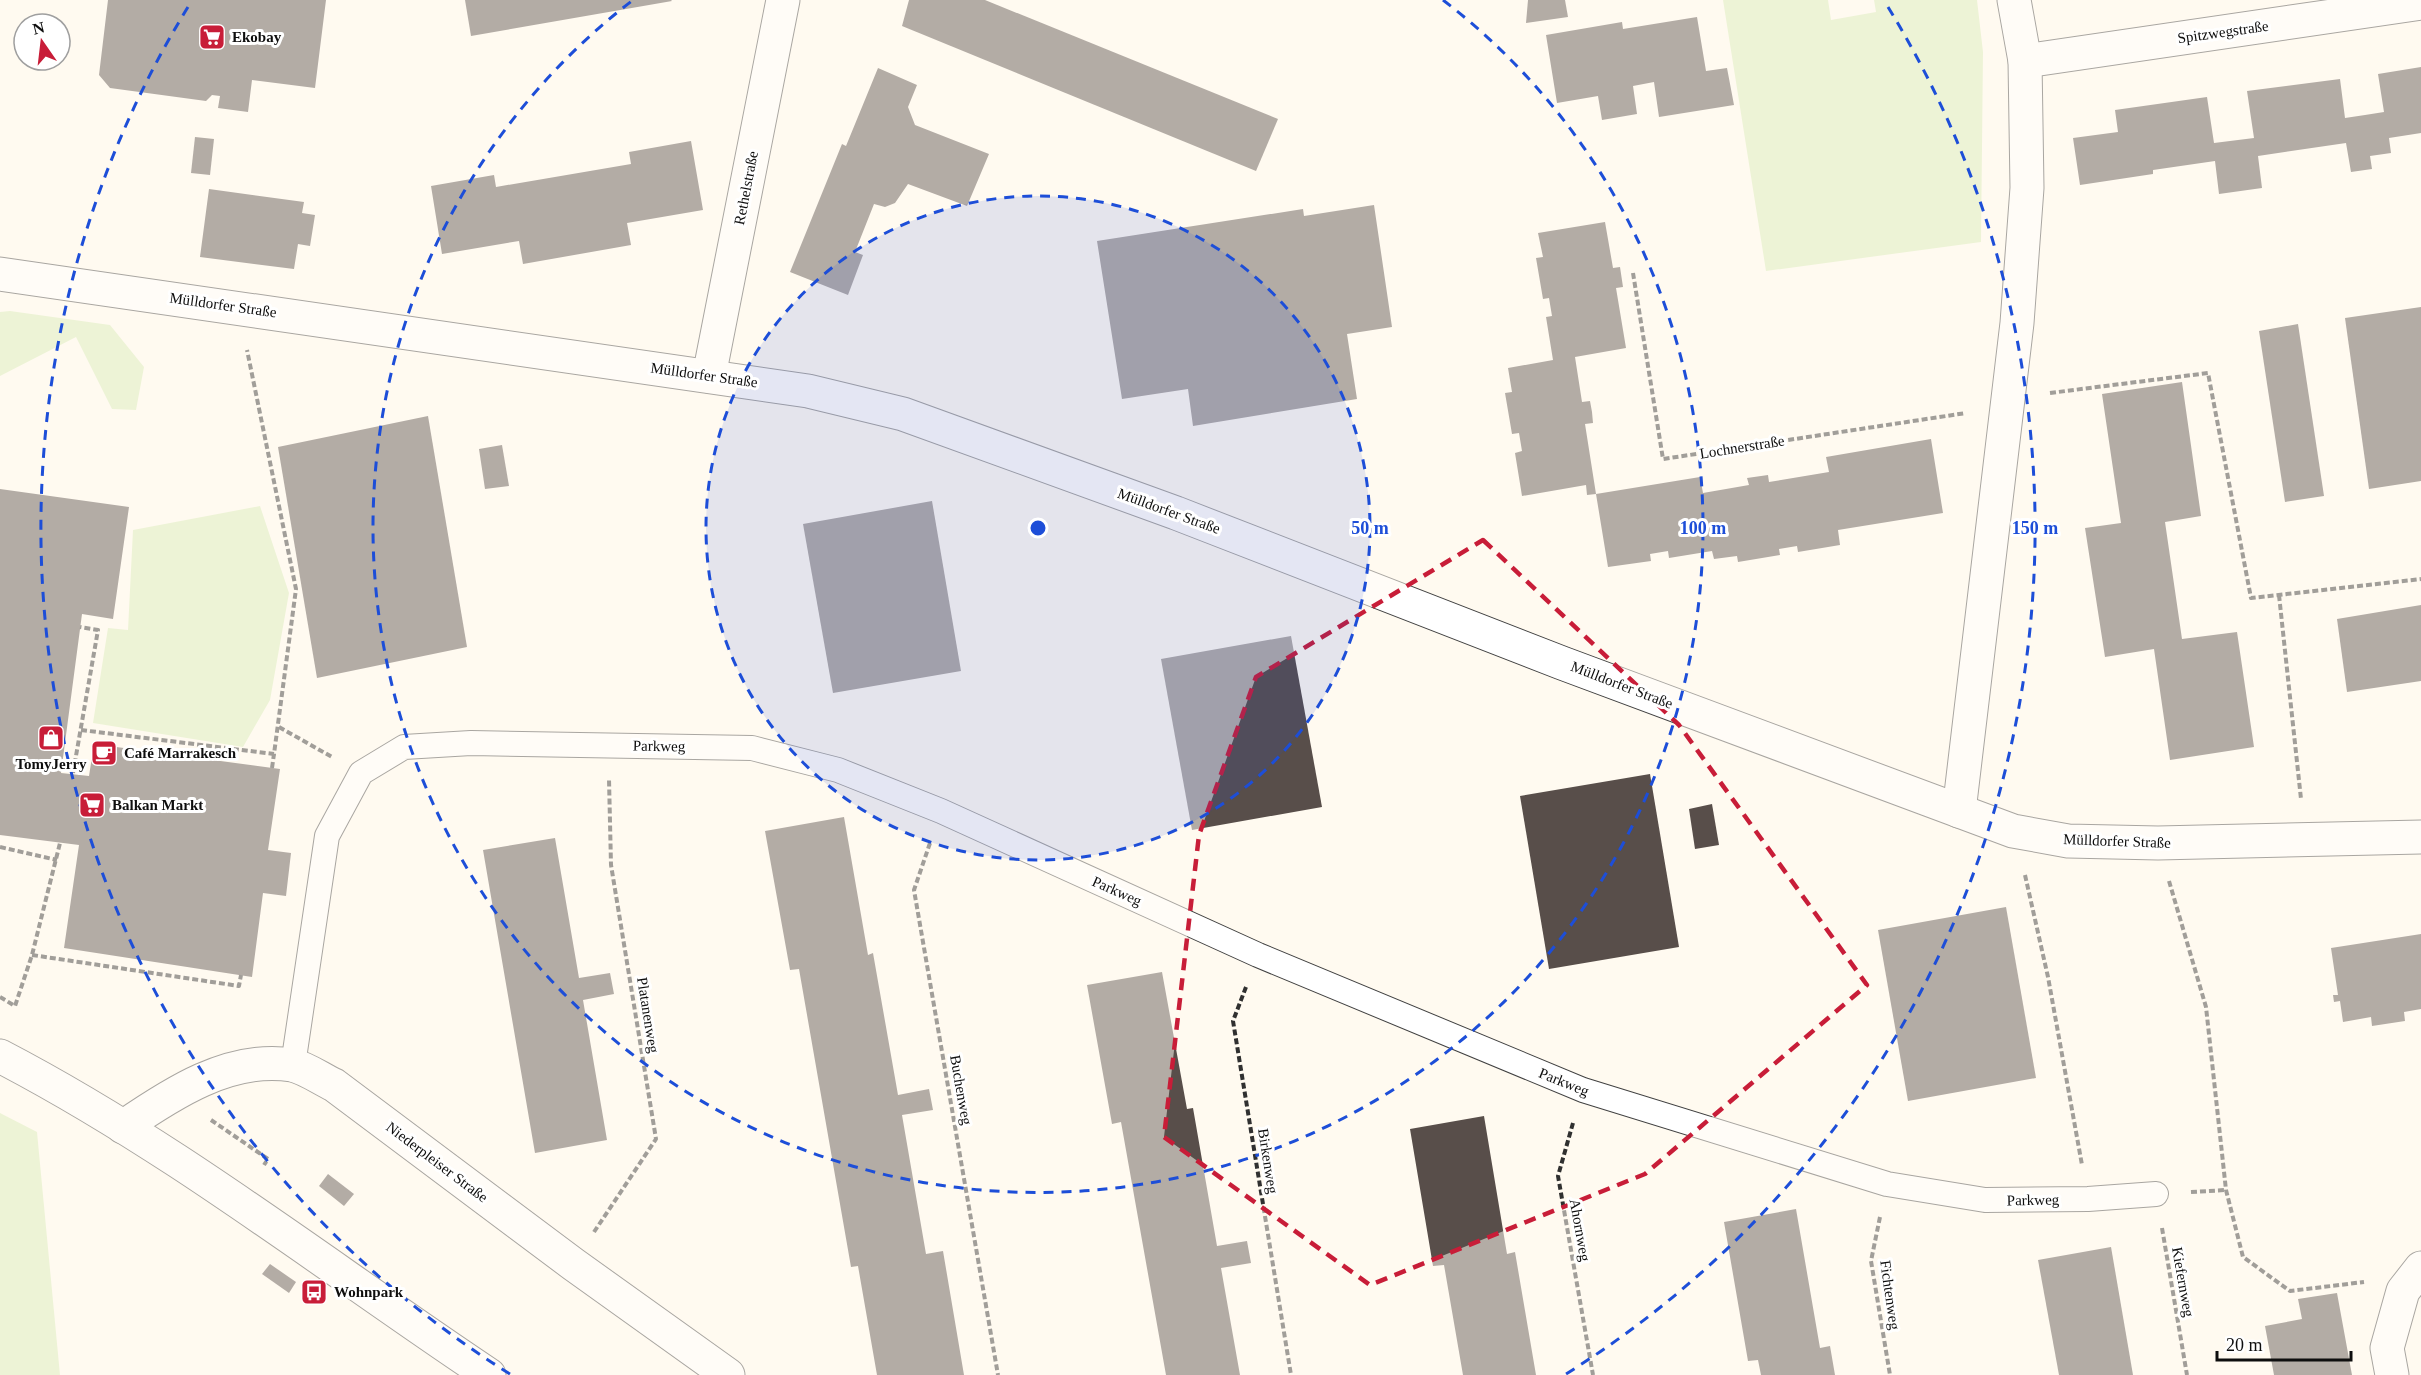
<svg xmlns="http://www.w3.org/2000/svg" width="2421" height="1375" viewBox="0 0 2421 1375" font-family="Georgia,serif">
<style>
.green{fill:#d8ecb6}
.building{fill:#584e4a}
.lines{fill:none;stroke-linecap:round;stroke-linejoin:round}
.lane-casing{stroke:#414141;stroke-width:26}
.street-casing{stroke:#414141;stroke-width:35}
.path{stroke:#303030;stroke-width:4;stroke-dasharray:6 3;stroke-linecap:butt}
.lane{stroke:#fff;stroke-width:24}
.street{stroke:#fff;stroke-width:33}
.marked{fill:none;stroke:#c81d38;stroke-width:4.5;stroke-dasharray:12 8;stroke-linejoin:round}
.ring{fill:none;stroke:#1d4ed8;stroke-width:3;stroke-dasharray:10 8}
.labels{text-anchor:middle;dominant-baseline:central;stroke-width:6;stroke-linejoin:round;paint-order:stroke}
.street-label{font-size:15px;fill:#0e0e0e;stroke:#fff}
.poi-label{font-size:15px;font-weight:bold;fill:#0e0e0e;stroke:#fff;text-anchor:start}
.centre{fill:#1d4ed8;stroke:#fff;stroke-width:3}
.ring-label{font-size:18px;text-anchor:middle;font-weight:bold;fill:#1d4ed8;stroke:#fff;stroke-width:6;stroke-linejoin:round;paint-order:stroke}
</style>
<rect width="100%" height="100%" fill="#fffaf0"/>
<g class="green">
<path d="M1723 0H1828L1831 20 1876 12 1874 0H1977L1983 52 1981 242 1766 271Z"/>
<path d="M10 311 110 325 144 367 136 410 112 409 76 337 0 376V312Z"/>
<path d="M260 506 289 593 270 700 243 747 93 723 108 628 128 630 133 530Z"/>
<path d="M0 1113 37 1132 60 1375H0Z"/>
</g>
<g class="building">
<path d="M108 0H326L315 88 252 80 248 112 218 108 220 96 212 95 206 101 110 88 99 75Z"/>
<path d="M465 0H671L672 1 471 36Z"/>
<path d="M909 0H985L1278 119 1256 171 902 26Z"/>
<path d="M1528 0H1565L1568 17 1526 23Z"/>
<path d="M1697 17 1706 71 1727 68 1734 105 1659 117 1654 82 1633 86 1637 114 1602 120 1598 96 1557 103 1546 35 1622 22 1623 29Z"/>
<path d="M2421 67V133L2389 138 2391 153 2370 156 2372 169 2351 172 2346 143 2258 156 2262 188 2219 194 2215 161 2153 170V174L2080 185 2073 138 2118 132 2115 110 2207 97 2214 143 2254 138 2247 91 2340 79 2345 118 2365 115 2384 112 2378 74Z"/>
<path d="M878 68 917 85 908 107 915 125 989 154 967 206 908 184 895 203 885 207 874 204 855 252 863 255 848 295 790 272 842 144 846 146Z"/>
<path d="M195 137 214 139 210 175 191 173Z"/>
<path d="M691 141 703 210 627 223 631 245 523 264 519 241 442 254 431 186 494 175 496 187 631 164 629 152Z"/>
<path d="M209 189 304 202 302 213 315 215 310 246 298 244 294 269 200 257Z"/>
<path d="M1374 205 1392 327 1347 334 1357 399 1193 426 1188 389 1122 399 1097 241 1303 209 1304 216Z"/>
<path d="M1605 222 1613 268 1620 267 1623 287 1616 288 1626 348 1575 357 1582 402 1590 401 1592 412 1593 423 1585 424 1596 494 1587 495 1586 485 1522 496 1515 453 1522 451 1519 433 1512 434 1505 393 1512 392 1508 368 1553 360 1546 317 1552 316 1549 298 1543 299 1536 258 1543 257 1538 233Z"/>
<path d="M2421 307V481L2369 489 2345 318Z"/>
<path d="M2298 324 2324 496 2285 502 2259 331Z"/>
<path d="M2182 382 2201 516 2165 522 2182 639 2237 632 2254 747 2170 760 2154 649 2105 657 2085 528 2121 523 2102 394Z"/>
<path d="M428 416 467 647 317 678 278 447Z"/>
<path d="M1931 439 1943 513 1838 530 1840 545 1798 552 1797 546 1779 549 1780 555 1738 562 1737 556 1714 559 1712 551 1669 558 1668 551 1650 554 1651 561 1608 567 1596 494 1700 477 1703 493 1749 485 1747 478 1768 475 1769 482 1829 472 1826 457Z"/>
<path d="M502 445 509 486 485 489 479 449Z"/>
<path d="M0 489 129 507 113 619 82 614 61 773 89 776 94 744 280 769 268 850 291 853 286 896 263 893 252 977 64 948 79 845 0 835Z"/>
<path d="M932 501 961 671 833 693 803 524Z"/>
<path d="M2421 605V681L2347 692 2337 619Z"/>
<path d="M1291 636 1322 807 1192 830 1161 659Z"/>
<path d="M1650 774 1679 947 1549 969 1520 796Z"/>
<path d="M1712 804 1719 845 1695 849 1689 809Z"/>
<path d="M844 817 868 955 873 953 898 1095 929 1089 933 1110 902 1115 926 1254 943 1251 964 1375H877L858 1266 851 1267 799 969 790 970 765 831Z"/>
<path d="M555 838 579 978 610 973 614 994 583 1000 607 1140 535 1153 483 850Z"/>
<path d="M2006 907 2036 1078 1908 1101 1878 930Z"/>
<path d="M2421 934V1009L2404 1012 2405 1021 2372 1026 2371 1017 2343 1022 2340 1001 2334 1002 2333 995H2338L2331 948Z"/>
<path d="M1162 972 1187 1109 1193 1108 1217 1246 1247 1241 1251 1263 1221 1268 1240 1375H1166L1121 1122 1112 1124 1087 985Z"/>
<path d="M1484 1116 1507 1254 1515 1252 1536 1375H1463L1444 1265 1433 1266 1410 1129Z"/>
<path d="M328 1174 354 1194 344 1206 319 1186Z"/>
<path d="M1796 1209 1820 1348 1830 1346 1835 1375H1761L1758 1360 1748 1361 1724 1222Z"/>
<path d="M2111 1247 2133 1375H2059L2038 1260Z"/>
<path d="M270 1264 296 1282 289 1293 262 1274Z"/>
<path d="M2337 1293 2352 1375H2274L2265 1326 2302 1319 2298 1299Z"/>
</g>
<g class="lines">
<defs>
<path id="lane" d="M293 1065 327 836 361 773 404 747 471 743 752 748 838 770 941 811 1258 955 1583 1090 1887 1184 1985 1200 2088 1199 2156 1194"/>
<g id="street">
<path d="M2025 61 2421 3"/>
<path d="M0 274 808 391 903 414 1176 513 1562 663 2013 831 2068 841 2158 843 2421 837"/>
<path d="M709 376 783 0"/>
<path d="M1959 811 2017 323 2027 188 2025 61 2014 0"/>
<path d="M0 1056C173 1146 327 1267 489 1375"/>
<path d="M123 1127C171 1094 230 1055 292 1065 306 1068 321 1079 334 1085L573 1264 728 1375"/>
<path d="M2392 1375 2387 1348 2403 1291 2421 1268"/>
</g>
</defs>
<use href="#lane" class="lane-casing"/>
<use href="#street" class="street-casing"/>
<g class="path">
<path d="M1633 273 1663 459 1966 413"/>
<path d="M2050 393 2208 373 2251 598 2421 579"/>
<path d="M2279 595 2301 799"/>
<path d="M279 727 332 757"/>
<path d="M81 730 274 754 296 589 247 350"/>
<path d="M272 768 274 754"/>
<path d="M73 773 98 630 80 627"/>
<path d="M930 843 914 890 998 1375"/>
<path d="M0 847 57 860"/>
<path d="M2025 875 2048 977 2082 1165"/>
<path d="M2169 881 2206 1007 2226 1190 2243 1257 2290 1291 2364 1282"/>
<path d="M32 955 239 986 241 975"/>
<path d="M1246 987 1233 1021 1291 1375"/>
<path d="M0 997 15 1006 32 955 60 843"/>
<path d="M211 1120 268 1159 264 1165"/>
<path d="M1573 1123 1558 1176 1593 1375"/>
<path d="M2191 1192 2226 1190"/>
<path d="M1880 1217 1871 1261 1890 1375"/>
<path d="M2162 1228 2187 1375"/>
<path d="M594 1232 656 1139 611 865 609 779"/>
</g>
<use href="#lane" class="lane"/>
<use href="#street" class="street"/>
</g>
<path d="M0 0H2421V1375H0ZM1483 540 1679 725 1867 985 1645 1174 1370 1285 1164 1137 1199 835 1256 677Z" fill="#fffaf0" fill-opacity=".55" fill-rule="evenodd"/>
<path class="marked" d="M1483 540 1679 725 1867 985 1645 1174 1370 1285 1164 1137 1199 835 1256 677Z"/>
<circle cx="1038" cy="528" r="332" fill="#1d4ed8" fill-opacity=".12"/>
<g class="ring">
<circle cx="1038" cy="528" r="332"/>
<path d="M1443 0A665 665 0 1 1 633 0"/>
<path d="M510 1374A997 997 0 0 1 188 7M1888 7A997 997 0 0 1 1566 1374"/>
</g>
<defs>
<symbol id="supermarket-square" viewBox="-11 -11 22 22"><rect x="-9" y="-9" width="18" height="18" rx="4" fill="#c81d38" stroke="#fff"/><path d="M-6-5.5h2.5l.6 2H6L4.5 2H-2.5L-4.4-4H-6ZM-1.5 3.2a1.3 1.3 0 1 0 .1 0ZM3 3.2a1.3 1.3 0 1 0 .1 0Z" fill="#fff"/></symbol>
<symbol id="shop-square" viewBox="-11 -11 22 22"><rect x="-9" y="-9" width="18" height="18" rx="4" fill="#c81d38" stroke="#fff"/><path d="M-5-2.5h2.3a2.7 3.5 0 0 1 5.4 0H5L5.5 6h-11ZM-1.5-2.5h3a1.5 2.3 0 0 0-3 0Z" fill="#fff"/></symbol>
<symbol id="cafe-square" viewBox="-11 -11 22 22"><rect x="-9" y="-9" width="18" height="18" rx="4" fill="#c81d38" stroke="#fff"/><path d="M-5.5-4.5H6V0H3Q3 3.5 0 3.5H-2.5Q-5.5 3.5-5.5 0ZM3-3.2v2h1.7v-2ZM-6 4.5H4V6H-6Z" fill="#fff"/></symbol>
<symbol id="bus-square" viewBox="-11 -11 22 22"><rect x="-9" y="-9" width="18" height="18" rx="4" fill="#c81d38" stroke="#fff"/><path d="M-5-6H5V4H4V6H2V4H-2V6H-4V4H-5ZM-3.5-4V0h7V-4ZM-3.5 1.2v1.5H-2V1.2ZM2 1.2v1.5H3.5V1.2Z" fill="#fff"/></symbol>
</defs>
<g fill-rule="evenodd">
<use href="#supermarket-square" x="197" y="22" width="30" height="30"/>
<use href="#shop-square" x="36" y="723" width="30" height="30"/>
<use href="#cafe-square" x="89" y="738" width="30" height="30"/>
<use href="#supermarket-square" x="77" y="790" width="30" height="30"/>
<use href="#bus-square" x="299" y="1277" width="30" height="30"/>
</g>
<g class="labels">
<g class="street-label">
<text transform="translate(2223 32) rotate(-8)">Spitzwegstraße</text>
<text transform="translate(746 188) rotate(-79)">Rethelstraße</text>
<text transform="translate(223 305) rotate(8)">Mülldorfer Straße</text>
<text transform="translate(704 375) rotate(8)">Mülldorfer Straße</text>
<text transform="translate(1742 447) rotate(-9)">Lochnerstraße</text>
<text transform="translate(1169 511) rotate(20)">Mülldorfer Straße</text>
<text transform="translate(1622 685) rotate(21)">Mülldorfer Straße</text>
<text transform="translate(659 746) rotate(1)">Parkweg</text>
<text transform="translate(2117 841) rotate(2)">Mülldorfer Straße</text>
<text transform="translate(1117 891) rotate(24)">Parkweg</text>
<text transform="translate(648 1015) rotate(81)">Platanenweg</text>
<text transform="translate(1564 1082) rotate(22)">Parkweg</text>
<text transform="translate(961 1090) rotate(80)">Buchenweg</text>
<text transform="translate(1268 1161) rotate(81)">Birkenweg</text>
<text transform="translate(437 1162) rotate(37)">Niederpleiser Straße</text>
<text transform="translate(2033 1200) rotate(-1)">Parkweg</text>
<text transform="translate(1580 1230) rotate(80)">Ahornweg</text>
<text transform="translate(2183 1282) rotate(80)">Kiefernweg</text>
<text transform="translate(1890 1295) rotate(82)">Fichtenweg</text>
</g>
<g class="poi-label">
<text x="232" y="37">Ekobay</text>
<text x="124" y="753">Café Marrakesch</text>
<text x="51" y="764" text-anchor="middle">TomyJerry</text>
<text x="112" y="805">Balkan Markt</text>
<text x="334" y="1292">Wohnpark</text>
</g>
</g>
<circle cx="1038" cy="528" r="9" class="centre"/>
<g class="ring-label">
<text x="1370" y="534">50 m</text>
<text x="1703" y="534">100 m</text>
<text x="2035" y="534">150 m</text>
</g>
<g transform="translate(42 42) rotate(346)"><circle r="28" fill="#ffffff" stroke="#9f9f9f" stroke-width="1.5"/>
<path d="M0-4.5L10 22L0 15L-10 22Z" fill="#c81d38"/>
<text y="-9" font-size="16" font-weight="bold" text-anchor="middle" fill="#0e0e0e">N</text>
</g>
<path d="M2217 1351v9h134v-9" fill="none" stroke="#0e0e0e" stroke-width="3"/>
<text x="2226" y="1351" font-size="18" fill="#0e0e0e" stroke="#ffffff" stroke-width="4.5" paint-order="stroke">20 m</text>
</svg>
